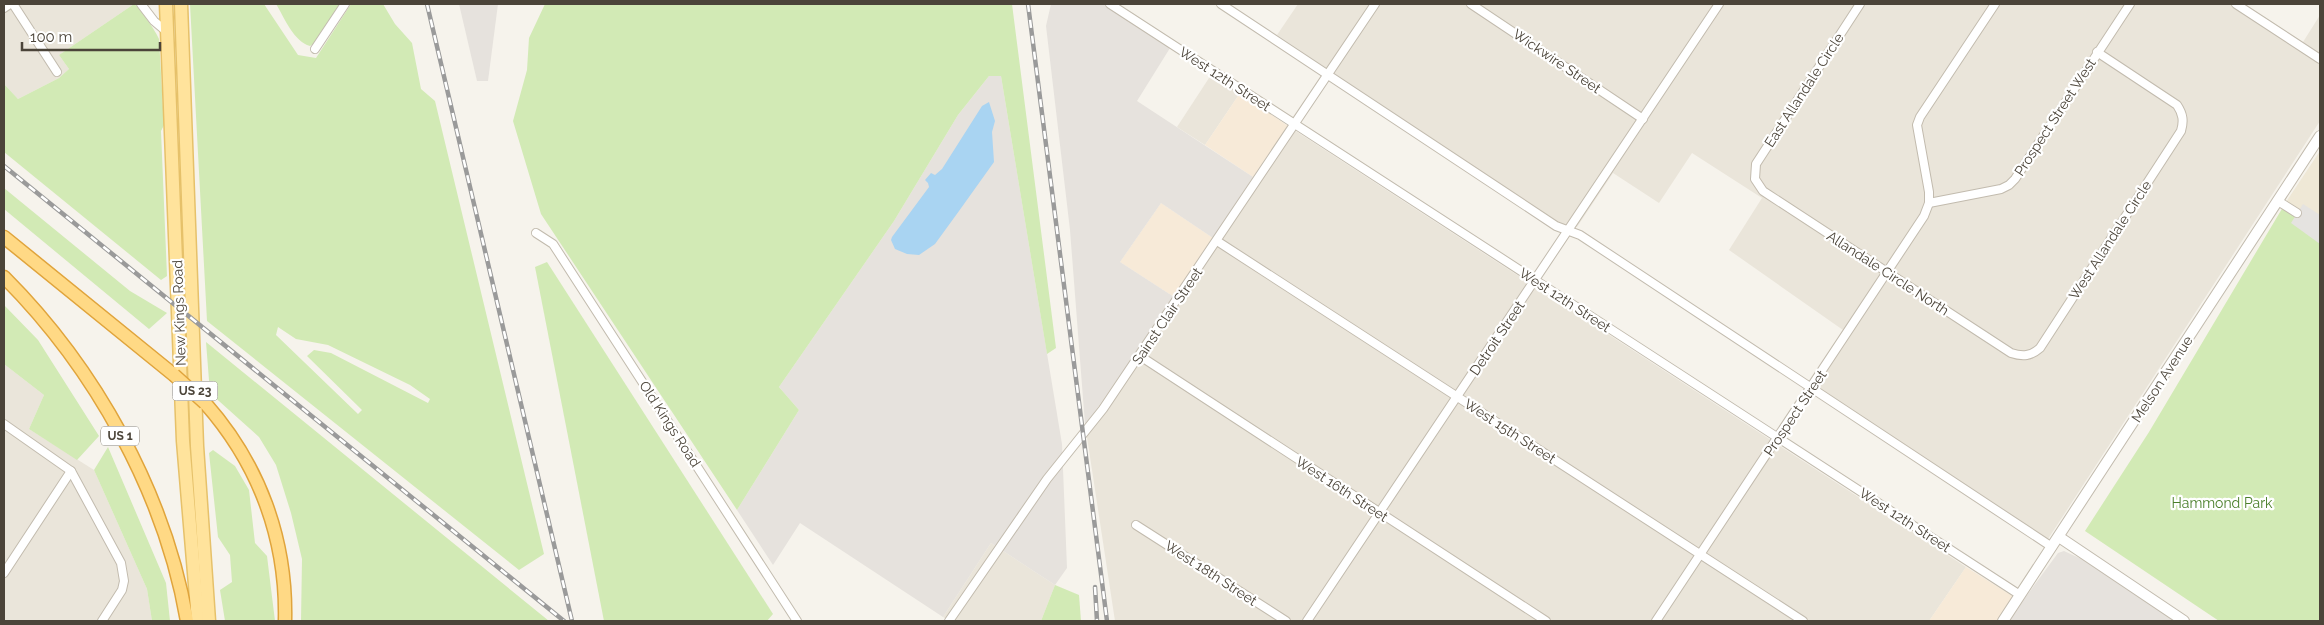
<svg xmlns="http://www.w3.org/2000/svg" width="2324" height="625" viewBox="0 0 2324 625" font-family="Raleway,sans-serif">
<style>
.residential{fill:#eae5da}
.commercial{fill:#f7ead8}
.industrial{fill:#e6e2dd}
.education{fill:#efe8d6}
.green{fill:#d2eab5;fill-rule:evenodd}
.parking{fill:#e5e3e0}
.water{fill:#a9d4f2}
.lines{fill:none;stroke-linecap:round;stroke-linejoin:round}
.minor-casing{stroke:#c2bbae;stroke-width:10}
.tertiary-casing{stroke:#c2bbae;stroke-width:12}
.primary-casing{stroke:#e6c16a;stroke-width:15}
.trunk-casing{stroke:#e0a43c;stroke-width:15}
.minor{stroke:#fff;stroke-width:8}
.tertiary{stroke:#fff;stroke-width:10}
.primary{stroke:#ffe39c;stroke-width:12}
.trunk{stroke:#ffd985;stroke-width:12}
.rail-casing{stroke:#9a9a9a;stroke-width:4.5}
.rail{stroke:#fff;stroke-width:2.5;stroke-dasharray:8;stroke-linecap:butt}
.trunk-bridge-casing{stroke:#e0a43c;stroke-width:15;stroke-linecap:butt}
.trunk-bridge{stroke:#ffd985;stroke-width:12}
.labels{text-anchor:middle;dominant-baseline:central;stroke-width:4.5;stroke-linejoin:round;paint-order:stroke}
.shield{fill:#fff;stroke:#817c74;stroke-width:1}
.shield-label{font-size:12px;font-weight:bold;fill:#4b4439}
.street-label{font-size:14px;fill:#4b4439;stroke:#fff}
.park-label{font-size:14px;fill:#4a7f2a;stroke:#fff}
</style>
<rect width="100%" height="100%" fill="#f6f3ec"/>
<g class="residential">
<path d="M4 4H134L59 55 69 69 59 78 18 99 4 84Z"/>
<path d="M1298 4H2245L2303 42 2320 15V121L2048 539 1810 382 1843 330 1729 250 1762 198 1692 153 1659 203 1613 173 1577 227 1559 223 1277 35Z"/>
<path d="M1211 75 1240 93 1205 145 1177 127Z"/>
<path d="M1288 126 1966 567 1929 621H1115L1085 424 1089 420Z"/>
<path d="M4 364 44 395 29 429 94 470 147 589 152 621H4Z"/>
<path d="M991 543 1055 585 1041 621H950L943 617Z"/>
</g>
<g class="commercial">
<path d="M1240 93 1288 126 1253 177 1205 145Z"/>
<path d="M1161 203 1213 238 1174 297 1120 262Z"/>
<path d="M1966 567 2014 597 1998 621H1929Z"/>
</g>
<g class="industrial">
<path d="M459 4H498L488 81H477Z"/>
<path d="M1051 4H1103L1170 48 1137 101 1253 177 1213 238 1161 203 1120 262 1174 297 1089 420 1085 424 1070 230 1046 26Z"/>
<path d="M989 76H1001L1062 444 1067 568 1055 585 991 543 943 617 800 523 773 565 737 510 799 410 779 387 894 221 958 115Z"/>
<path d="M2064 551 2088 562 2176 621H2008L2058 553Z"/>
</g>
<path class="education" d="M2320 151V225L2286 202Z"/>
<g class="green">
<path d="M134 4C139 7 157 33 159 39L164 125 161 131 167 276 161 280 4 152V84L18 99 59 78 69 69 59 55Z"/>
<path d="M190 4H264L298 55 316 58 351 4H383L395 24 412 43 421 89 435 101 544 554 519 570 207 321ZM278 327 296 339 328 345 410 385 430 399 428 403 331 353 314 350 307 356 362 410 358 414 276 335Z"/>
<path d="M276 4H341L317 41 310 46C294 42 284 17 276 4Z"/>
<path d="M545 4H1012L1056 348 1047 354 1001 76H989L958 115 894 221 779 387 799 410 737 510 541 214 513 121 527 70 529 38Z"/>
<path d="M4 188 130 291 167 313 149 329 4 209Z"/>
<path d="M2286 202 2320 225V621H2219L2085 531 2149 432Z"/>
<path d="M547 262 773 614 767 621H604L535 267Z"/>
<path d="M4 305 38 340 99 436 77 460 29 429 44 395 4 364Z"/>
<path d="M206 342 549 621H301L302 559 291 513 276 465 259 437 210 393Z"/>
<path d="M108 447 166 583 170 621H152L147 589 94 470Z"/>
<path d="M213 450 235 466 249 490 255 543 267 556 275 621H225L220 590 232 582 230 555 218 537 209 453Z"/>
<path d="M1055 585 1079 595 1081 621H1041Z"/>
</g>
<path class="parking" d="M2303 204 2320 215V244L2291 223Z"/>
<path class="water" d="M989 102 995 121 992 132 994 162 959 211 935 244 919 255 907 254 895 249 891 240 892 237 929 187 928 183 925 180 931 173 935 175 942 169 982 106Z"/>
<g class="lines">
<defs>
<g id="minor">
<path d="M13 4 57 72"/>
<path d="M141 4 154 21 167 32"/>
<path d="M1110 4 2020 595"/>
<path d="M1221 4 1556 226 1580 235 2052 547"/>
<path d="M1471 4 1643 119"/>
<path d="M1860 4 1756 164 1755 179 1763 191 2011 353C2023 357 2031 356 2040 348L2181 131C2184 121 2183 114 2177 105L2097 52"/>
<path d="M2236 4 2320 59"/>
<path d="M4 8 10 4"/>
<path d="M315 49 345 4"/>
<path d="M2278 201 2297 213"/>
<path d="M1929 203 2001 189 2009 185 2015 179 2130 4"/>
<path d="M536 233 553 244 797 621"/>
<path d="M1217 241 1803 621"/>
<path d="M1140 356 1546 621"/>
<path d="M4 424 71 471 121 563 124 581 122 590 102 621"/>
<path d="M1136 525 1286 621"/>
<path d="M4 573 71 471"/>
<path d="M949 621 1047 479 1103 409 1375 4"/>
<path d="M1307 621 1719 4"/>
<path d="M1656 621 1924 216 1929 203V192L1917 125 1920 117 1995 4"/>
</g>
<g id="tertiary">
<path d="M2059 537 2184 621"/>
<path d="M2003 621 2320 136"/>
</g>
<g id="primary">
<path d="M166 4 183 441 198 621"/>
<path d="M181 4 197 446 209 621"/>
</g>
<g id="trunk">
<path d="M4 237 174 375"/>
<path d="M4 277C95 368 165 493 187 621"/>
<path d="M205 403C259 464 287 539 285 621"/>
</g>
</defs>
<use href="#minor" class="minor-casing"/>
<use href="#tertiary" class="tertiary-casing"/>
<use href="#primary" class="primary-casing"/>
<use href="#trunk" class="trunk-casing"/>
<use href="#minor" class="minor"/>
<use href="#tertiary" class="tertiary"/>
<use href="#primary" class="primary"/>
<use href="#trunk" class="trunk"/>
<defs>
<g id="rail">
<path d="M427 4 572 621"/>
<path d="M1028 4 1107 621"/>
<path d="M4 166 564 621"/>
<path d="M1095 587 1097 621"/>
</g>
</defs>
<use href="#rail" class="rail-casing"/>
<use href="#rail" class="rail"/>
<defs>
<path id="trunk-bridge" d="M174 375 205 403"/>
</defs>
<use href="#trunk-bridge" class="trunk-bridge-casing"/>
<use href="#trunk-bridge" class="trunk-bridge"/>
</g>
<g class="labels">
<g class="shield">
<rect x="172.5" y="381.5" width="45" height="19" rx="4"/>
<rect x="101" y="426.5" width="38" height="19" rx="4"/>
</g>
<g class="shield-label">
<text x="195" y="391">US 23</text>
<text x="120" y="436">US 1</text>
</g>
<g class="street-label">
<text transform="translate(1557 61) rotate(34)">Wickwire Street</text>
<text transform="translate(1225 79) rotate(33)">West 12th Street</text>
<text transform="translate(1804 90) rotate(-57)">East Allandale Circle</text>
<text transform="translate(2055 117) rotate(-57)">Prospect Street West</text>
<text transform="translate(2110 240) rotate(-57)">West Allandale Circle</text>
<text transform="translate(1888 273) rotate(33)">Allandale Circle North</text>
<text transform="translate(1565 300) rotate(33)">West 12th Street</text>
<text transform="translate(179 313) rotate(-92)">New Kings Road</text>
<text transform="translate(1167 316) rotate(-56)">Sainst Clair Street</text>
<text transform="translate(1497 338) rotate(-56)">Detroit Street</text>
<text transform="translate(2162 379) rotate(-57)">Melson Avenue</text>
<text transform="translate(1795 413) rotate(-56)">Prospect Street</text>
<text transform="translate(670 424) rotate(57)">Old Kings Road</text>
<text transform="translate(1510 431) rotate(33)">West 15th Street</text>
<text transform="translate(1342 489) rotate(33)">West 16th Street</text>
<text transform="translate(1905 520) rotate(33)">West 12th Street</text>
<text transform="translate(1211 573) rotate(33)">West 18th Street</text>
</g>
<g class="park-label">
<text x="2222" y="503">Hammond Park</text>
</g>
</g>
<rect width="2324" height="625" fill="none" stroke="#4b4439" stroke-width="10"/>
<path d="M22 42v8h138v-8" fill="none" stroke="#4b4439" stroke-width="2.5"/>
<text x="30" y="42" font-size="15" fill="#4b4439" stroke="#ffffff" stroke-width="4" paint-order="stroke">100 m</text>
</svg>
